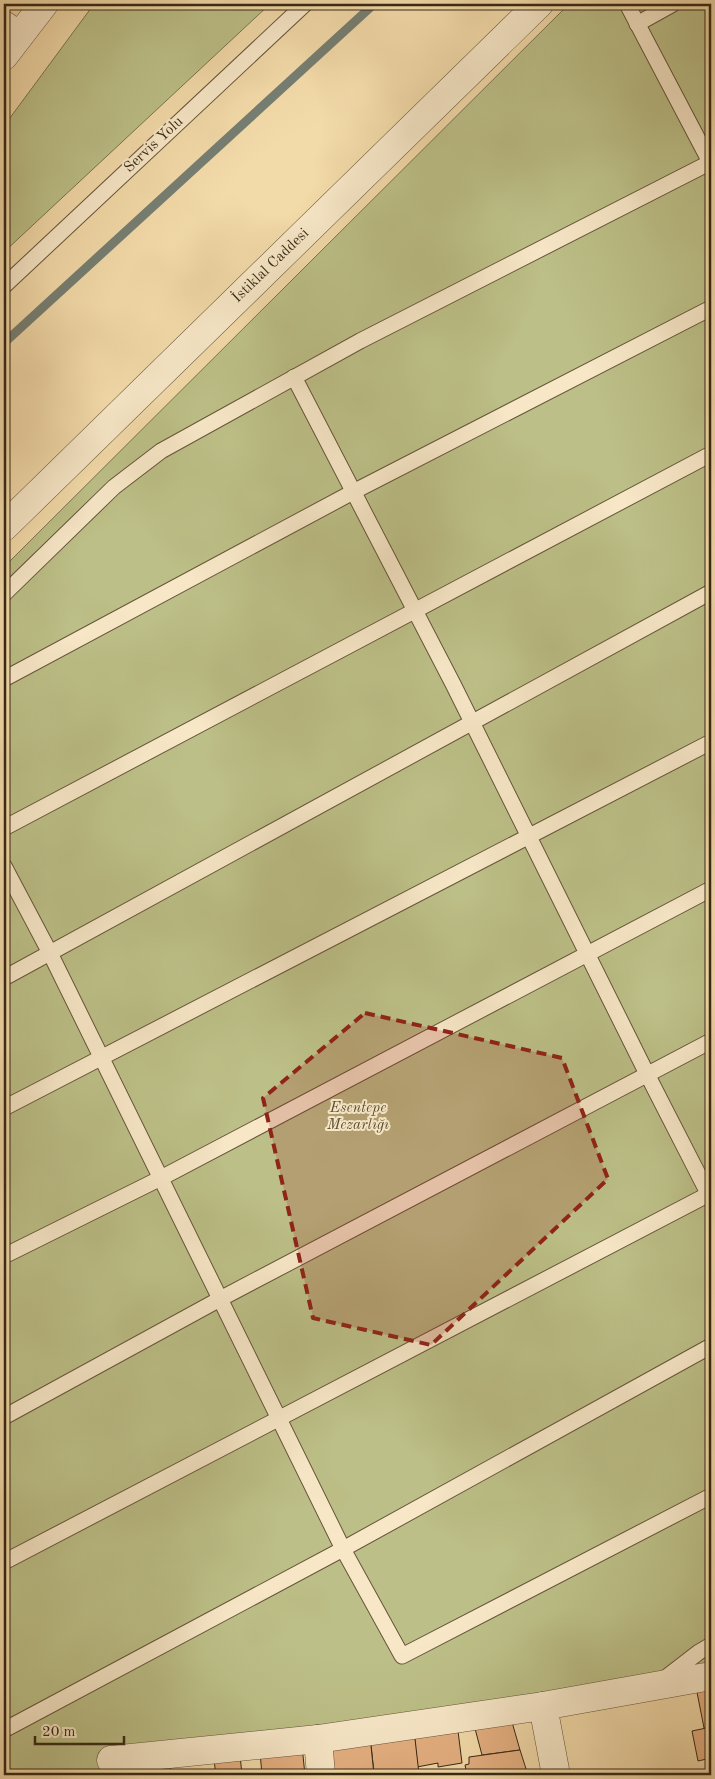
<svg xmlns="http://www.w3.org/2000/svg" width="715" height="1779" viewBox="0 0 715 1779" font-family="'Old Standard TT',serif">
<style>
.green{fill:#bcbf87;stroke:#7a744e}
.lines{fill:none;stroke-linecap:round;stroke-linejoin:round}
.stream{stroke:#767f73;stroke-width:9}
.building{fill:#e4af81;stroke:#372914}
.service-casing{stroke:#665539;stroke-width:17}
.minor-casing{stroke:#665539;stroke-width:29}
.tertiary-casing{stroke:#665539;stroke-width:29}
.service{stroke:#f7e7c7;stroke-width:15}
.minor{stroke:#f7e7c7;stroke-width:28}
.tertiary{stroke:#f7e7c7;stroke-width:28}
.marked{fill:#8f2418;fill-opacity:0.2;stroke:#8f2418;stroke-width:4;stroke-dasharray:10 6;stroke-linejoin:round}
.labels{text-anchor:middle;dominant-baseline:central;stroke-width:4;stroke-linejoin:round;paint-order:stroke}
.street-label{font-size:15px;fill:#372914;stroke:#f7e7c7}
.park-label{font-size:15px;font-style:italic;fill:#584e31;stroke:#f7e7c7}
</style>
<rect width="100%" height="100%" fill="#f3daa9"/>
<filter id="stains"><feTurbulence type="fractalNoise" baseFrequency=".004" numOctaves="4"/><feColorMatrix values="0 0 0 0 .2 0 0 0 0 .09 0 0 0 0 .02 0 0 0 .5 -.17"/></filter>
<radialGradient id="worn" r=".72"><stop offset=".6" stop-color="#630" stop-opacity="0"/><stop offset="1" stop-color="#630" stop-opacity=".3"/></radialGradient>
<g class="green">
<path d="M94 4H270L4 252V126Z"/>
<path d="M569 4H711V1666L111 1761 118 1775H4V567Z"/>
</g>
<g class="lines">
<path class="stream" d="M4 343 374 4"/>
</g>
<g class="building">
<path d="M711 1684V1727L704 1728 696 1687Z"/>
<path d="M510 1715 520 1750 482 1755 473 1721Z"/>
<path d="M457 1723 462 1763 438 1767V1763L417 1767 414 1730Z"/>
<path d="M711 1727V1758L698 1761 692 1731Z"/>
<path d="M414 1730 419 1774 396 1775V1772L374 1773 370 1736Z"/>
<path d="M370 1736 374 1775H330L326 1742Z"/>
<path d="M302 1746 305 1775H262L260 1752Z"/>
<path d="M520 1750 528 1775H467L465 1765 469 1764V1757Z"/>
<path d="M240 1755 242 1775H216L214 1760Z"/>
<path d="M711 1758V1773L707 1759Z"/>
<path d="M170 1767 172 1775H126L125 1773Z"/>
</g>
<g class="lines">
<defs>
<g id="service">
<path d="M627 4 711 164"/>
<path d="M637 24 673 4"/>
<path d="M4 286 305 4"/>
<path d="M294 377 453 684 647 1074 711 1199"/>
<path d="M4 594 114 487 161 451 360 341 711 162"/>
<path d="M4 679 353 492 711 308"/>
<path d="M4 828C240 704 475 578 711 454"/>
<path d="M4 866 50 953 343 1549 402 1656 711 1496"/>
<path d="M4 978 711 592"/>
<path d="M4 1108 711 742"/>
<path d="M4 1256 161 1178 711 889"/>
<path d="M4 1417 220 1299 711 1041"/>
<path d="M4 1562 711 1193"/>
<path d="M664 1679 699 1652 711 1645"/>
<path d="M4 1730 343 1549 711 1346"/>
</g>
<g id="minor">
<path d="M4 25 19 36"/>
<path d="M318 1739 321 1775"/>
<path d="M111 1760 318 1739 543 1706"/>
<path d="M556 1775 543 1706 711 1676"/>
</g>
<g id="tertiary">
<path d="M4 56 44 4"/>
<path d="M4 527 539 4"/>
</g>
</defs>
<use href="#service" class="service-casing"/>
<use href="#minor" class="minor-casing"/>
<use href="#tertiary" class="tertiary-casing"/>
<use href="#service" class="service"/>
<use href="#minor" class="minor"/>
<use href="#tertiary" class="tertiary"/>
</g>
<path class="marked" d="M365 1013 562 1058 608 1179 431 1345 313 1318 263 1098Z"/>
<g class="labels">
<g class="street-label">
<text transform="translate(154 145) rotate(-43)">Servis Yolu</text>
<text transform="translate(271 266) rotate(-44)">İstiklal Caddesi</text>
</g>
<g class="park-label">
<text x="358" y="1108">Esentepe<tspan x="358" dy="17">Mezarlığı</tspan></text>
</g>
</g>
<rect width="715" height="1779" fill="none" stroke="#f3daa9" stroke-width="20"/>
<rect x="5" y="5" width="705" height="1769" fill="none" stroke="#372914" stroke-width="2.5"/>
<rect x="10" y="10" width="695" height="1759" fill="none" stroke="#372914"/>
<path d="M35 1736v8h89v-8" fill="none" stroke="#372914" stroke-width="2.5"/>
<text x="42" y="1736" font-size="15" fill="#372914" stroke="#f7e7c7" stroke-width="4" paint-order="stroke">20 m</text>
<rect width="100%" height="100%" filter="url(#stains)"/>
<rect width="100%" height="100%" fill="url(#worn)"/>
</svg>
